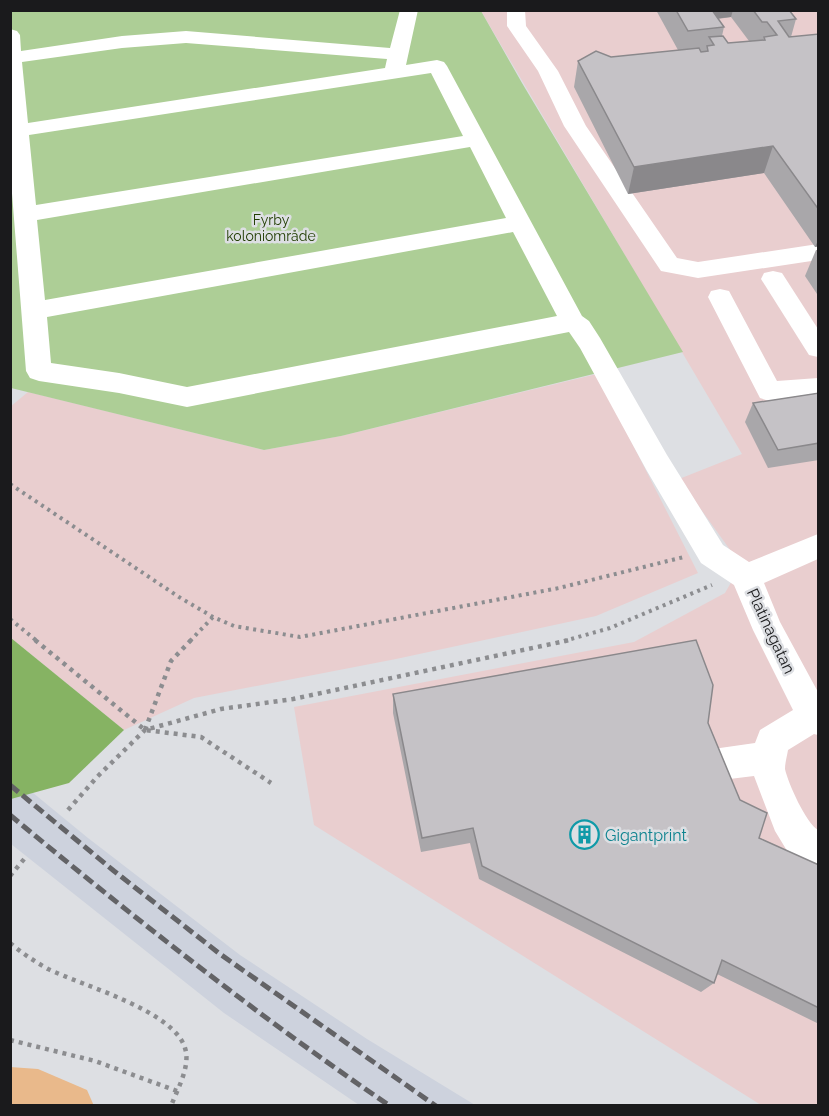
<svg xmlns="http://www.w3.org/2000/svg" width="829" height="1116" viewBox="0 0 829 1116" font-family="Raleway,sans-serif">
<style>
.built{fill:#cdd2dd}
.industrial{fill:#e9cecf}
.green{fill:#adce96}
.forest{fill:#86b363}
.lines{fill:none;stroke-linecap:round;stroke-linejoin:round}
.path-far1{stroke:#8c8d90;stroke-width:4;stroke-dasharray:3 4.5;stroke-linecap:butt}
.path{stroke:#8c8d90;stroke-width:4.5;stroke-dasharray:4 5;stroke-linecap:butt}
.minor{fill:#fff;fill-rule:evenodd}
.major{fill:#e9b98b;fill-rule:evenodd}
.rail{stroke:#636366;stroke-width:5;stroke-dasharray:11 5;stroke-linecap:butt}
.wall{fill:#a9a7aa;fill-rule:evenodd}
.shaded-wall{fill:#8a888b}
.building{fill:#c5c2c6;stroke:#8a888b;stroke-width:1.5}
.labels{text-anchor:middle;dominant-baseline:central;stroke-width:5;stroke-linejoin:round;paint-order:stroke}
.far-park-label{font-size:14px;fill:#213d02;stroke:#dddfe3}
.street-label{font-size:16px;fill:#1a1a1c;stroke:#dddfe3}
.culture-label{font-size:16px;fill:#0d838f;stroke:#dddfe3;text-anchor:start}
</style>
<rect width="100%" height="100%" fill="#dddfe3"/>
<path class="built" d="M10 774 88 838 240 955 367 1039 475 1105H359L224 1013 11 844Z"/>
<g class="industrial">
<path d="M481 11H818V1105H761L314 825 294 707 634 642 725 593 741 565 679 479 742 454Z"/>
<path d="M597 374 698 573 596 616 396 659 194 698 124 730 11 638 10 407 28 392 264 450 341 436Z"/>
</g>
<path class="green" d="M11 11H481L522 83 683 352 341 436 264 450 11 388Z"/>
<path class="forest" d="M11 638 124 730 69 783 11 799Z"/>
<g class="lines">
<g class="path-far1">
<path d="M10 484 179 597 213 617 234 626 300 637 559 588 684 557"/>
<path d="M10 619 37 641"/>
<path d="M190 641 213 617"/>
<path d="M564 641 610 628 712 585"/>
</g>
<g class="path">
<path d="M35 640 145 730 201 737 271 783"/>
<path d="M145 730 171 661 191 640"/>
<path d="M68 810 97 777 145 730 221 709 293 699 570 640"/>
<path d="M10 876 25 858"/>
<path d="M10 943C22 953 34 961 48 969 83 986 173 1010 185 1048 191 1066 177 1090 171 1106"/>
<path d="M10 1040 95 1061 177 1091"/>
</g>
<g class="minor">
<path d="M400 10H418L406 65 437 60 444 62 447 66 582 316 589 321 600 338 667 455 723 545 749 562 818 534V559L764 583 780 622 818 692V735L814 734 788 750C787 756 785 763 785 769 788 783 806 823 818 830V867L789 854 775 831 754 776 713 781 701 777 696 765 701 753 713 749 755 743 760 730 793 710 753 630 734 585 701 563 647 471 580 348 569 332 187 407 119 393 39 381 30 378 26 371 10 168V29L17 31 20 35 21 51 122 36 186 31 390 48ZM186 43 387 59 385 68 28 123 22 62 122 48ZM431 73 463 136 36 205 29 135ZM470 147 506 218 45 300 37 220ZM513 232 557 316 187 387 119 373 51 363 47 317Z"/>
<path d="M507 10H525L526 26 558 71 586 126 677 258 698 262 818 244V260L698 278 661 271 564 126 538 71 507 26Z"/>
<path d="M773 271 782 273 818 329V357L809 355 761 279 764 273Z"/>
<path d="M720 289 729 291 777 381 818 378V398L769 401 760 398 708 297 711 291Z"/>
</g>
<path class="major" d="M10 1067 38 1069 87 1090 94 1106H10Z"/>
<g class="rail">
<path d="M10 785 114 871 220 954 436 1106"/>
<path d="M10 815C133 917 258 1016 390 1106"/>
</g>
</g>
<g class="wall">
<path d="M656 10H789L796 19 791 37 819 34V246L815 247 764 173 628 194 574 87 578 61 678 50ZM731 17 749 41 728 43 722 36 724 27 718 19Z"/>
<path d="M816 250H819V297L805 276Z"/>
<path d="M819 393V460L768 468 745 422 753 403Z"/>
<path d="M393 694 708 723 740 800 759 838 819 865V1024L717 974 714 983 701 992 479 879 470 843 421 852 393 713Z"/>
</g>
<g class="shaded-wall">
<path d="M698 10H733L731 17 695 21Z"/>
<path d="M773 146 764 173 628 194 634 167Z"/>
<path d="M819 238V246L815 247Z"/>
</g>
<g class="building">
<path d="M676 10H712L724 27 688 31Z"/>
<path d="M753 10H789L796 19 778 21 789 37 819 34V210L773 146 634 167 578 61 596 51 611 57 699 48 701 52 708 51 707 46 714 45 709 37 723 36 728 43 765 40 764 37 777 35 767 22H762Z"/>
<path d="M819 393V443L778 450 753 403Z"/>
<path d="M696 640 713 685 708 723 740 800 767 813 759 838 819 865V1008L722 960 714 983 482 866 473 828 422 838 393 694Z"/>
</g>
<defs>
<symbol id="building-ring" viewBox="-11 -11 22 22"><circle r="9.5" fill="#dddfe3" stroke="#0f9aa8" stroke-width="1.5"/><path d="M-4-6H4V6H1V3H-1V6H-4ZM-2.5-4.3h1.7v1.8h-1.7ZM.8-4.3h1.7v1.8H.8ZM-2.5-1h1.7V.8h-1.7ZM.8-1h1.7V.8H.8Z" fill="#0f9aa8"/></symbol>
</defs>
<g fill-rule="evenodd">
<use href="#building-ring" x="568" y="818" width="33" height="33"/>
</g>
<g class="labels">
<g class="far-park-label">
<text x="271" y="220">Fyrby<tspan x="271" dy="16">koloniområde</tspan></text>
</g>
<g class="street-label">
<text transform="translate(771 631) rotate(65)">Platinagatan</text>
</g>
<g class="culture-label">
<text x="605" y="835">Gigantprint</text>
</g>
</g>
<rect width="829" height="1116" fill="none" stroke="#1a1a1c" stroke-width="24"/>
</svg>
